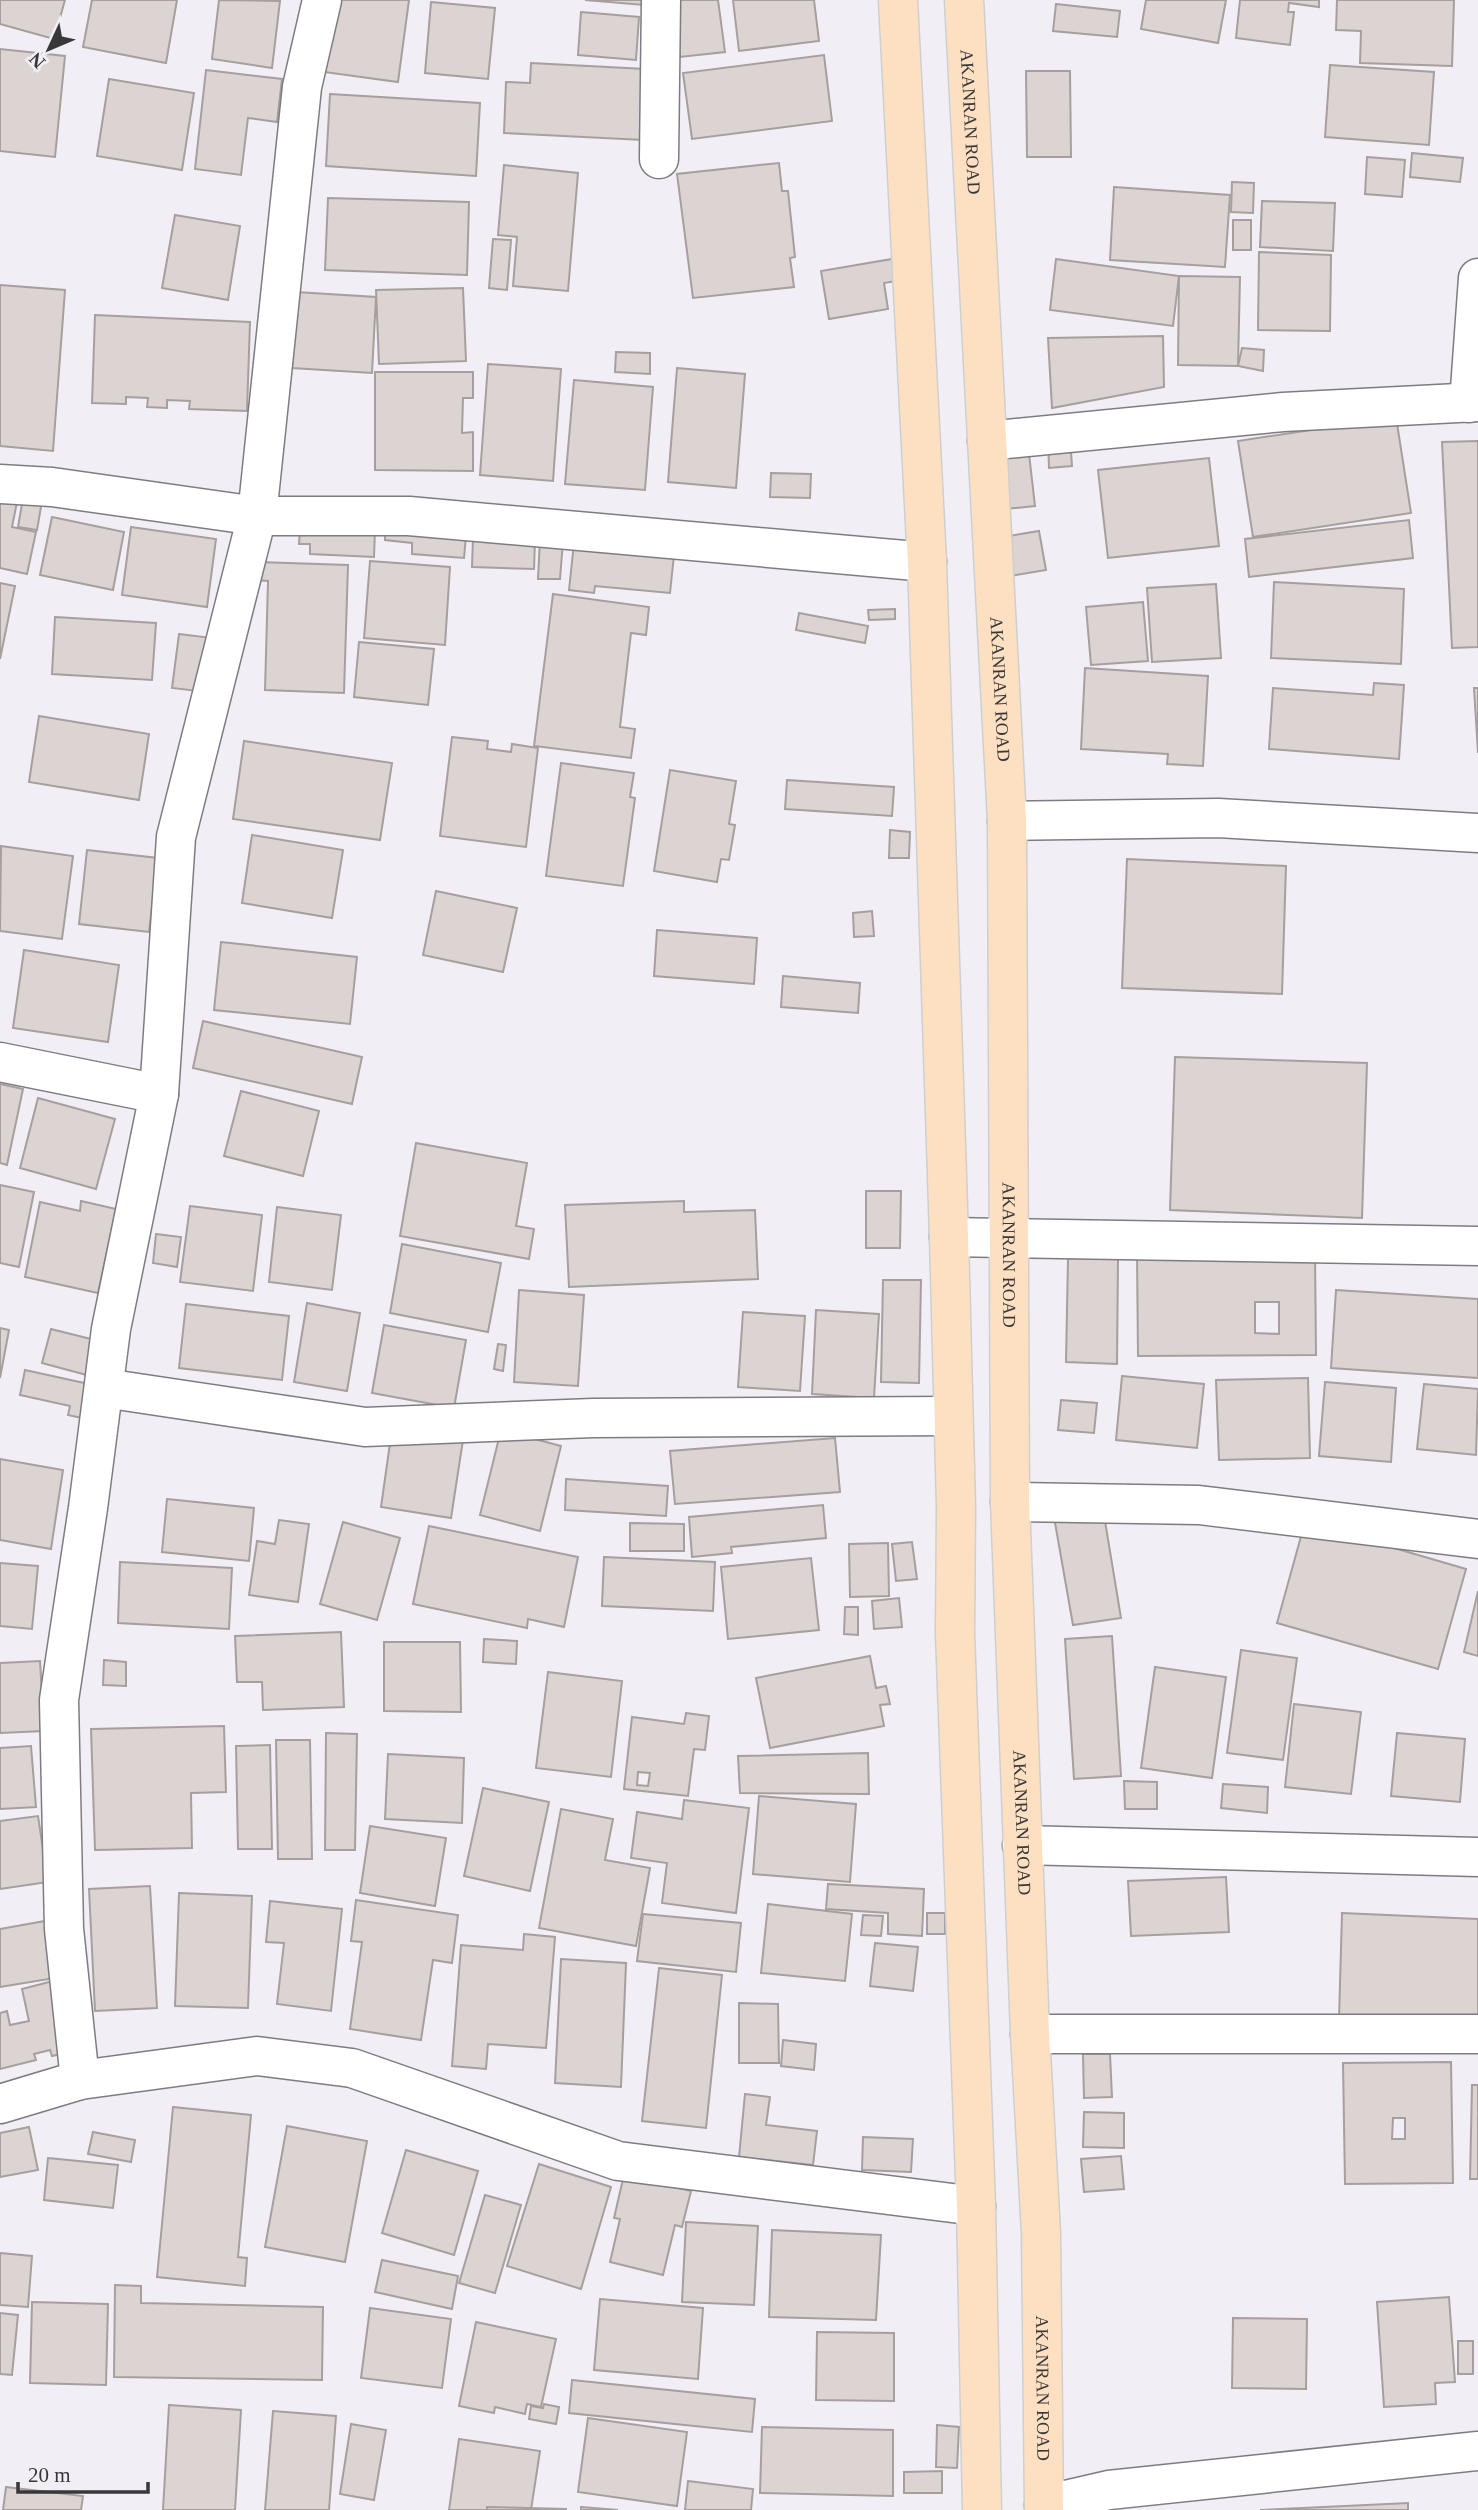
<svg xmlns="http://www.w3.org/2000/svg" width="1478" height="2510" viewBox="0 0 1478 2510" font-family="'Times New Roman',serif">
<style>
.building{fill:#dbd4d2;stroke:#a69f9d;stroke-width:2;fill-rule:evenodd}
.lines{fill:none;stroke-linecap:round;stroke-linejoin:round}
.minor-casing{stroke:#7e7c82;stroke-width:41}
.major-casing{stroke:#cfcfcf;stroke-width:41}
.minor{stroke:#fff;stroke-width:38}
.major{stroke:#fde0c2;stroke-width:38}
.labels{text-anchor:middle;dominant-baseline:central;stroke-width:6;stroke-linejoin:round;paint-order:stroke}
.street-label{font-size:18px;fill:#383739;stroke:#f1eff5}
</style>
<rect width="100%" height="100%" fill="#f1eff5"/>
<g class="building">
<path d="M0 0H65L54 39 0 24Z"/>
<path d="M92 0H177L166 63 83 47Z"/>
<path d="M219 0 280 1 272 68 212 59Z"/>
<path d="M334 0H409L398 82 324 72Z"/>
<path d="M585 0H644V5Z"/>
<path d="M672 0H718L725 52 680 57Z"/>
<path d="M733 0H814L819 41 739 51Z"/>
<path d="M1146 0H1226L1218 43 1141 29Z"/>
<path d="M1240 0H1319V7L1289 3 1288 12H1294L1290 45 1236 38Z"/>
<path d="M1337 0H1454L1452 66 1360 63 1361 31 1336 30Z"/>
<path d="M431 2 495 8 488 79 425 73Z"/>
<path d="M1056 4 1120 11 1117 37 1053 31Z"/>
<path d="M581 12 639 17 636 60 578 55Z"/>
<path d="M0 49 65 56 55 157 0 151Z"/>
<path d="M824 55 832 121 692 139 683 73Z"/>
<path d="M531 63 645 69 643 140 504 133 506 82 530 83Z"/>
<path d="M1330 65 1434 72 1429 145 1325 137Z"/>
<path d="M206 70 282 79 277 122 248 118 241 175 195 169Z"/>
<path d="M1026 71H1070L1071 157H1027Z"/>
<path d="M109 79 194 93 182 170 97 156Z"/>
<path d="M330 94 480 103 476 176 326 166Z"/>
<path d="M1412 153 1463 158 1460 182 1410 177Z"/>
<path d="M1367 157 1405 160 1402 197 1365 194Z"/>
<path d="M779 163 782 191H788L795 257 790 258 794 287 693 298 677 174Z"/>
<path d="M504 165 578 173 568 291 513 286 517 237 498 235Z"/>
<path d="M1232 182 1254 183 1253 213 1231 212Z"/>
<path d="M1114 187 1230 195 1225 267 1110 260Z"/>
<path d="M328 198 469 202 467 275 325 270Z"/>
<path d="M1262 201 1335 203 1333 251 1260 247Z"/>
<path d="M175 215 240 226 228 300 162 288Z"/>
<rect x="1233" y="220" width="18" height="30"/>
<path d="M493 239 511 240 507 290 489 288Z"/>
<path d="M1259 252 1331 255 1330 331 1258 330Z"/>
<path d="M892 259 896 281 884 283 888 309 829 319 821 271Z"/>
<path d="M1056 259 1179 276 1173 326 1050 310Z"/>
<path d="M1179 276 1240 277 1238 366 1178 365Z"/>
<path d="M0 285 65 290 53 451 0 446Z"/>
<path d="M463 288 466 361 379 364 376 290Z"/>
<path d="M296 292 376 297 372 373 292 368Z"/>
<path d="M95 315 250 322 247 411 189 409 190 401 167 400V408L147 407 148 398 126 397V404L92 403Z"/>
<path d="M1163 336 1164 387 1052 408 1048 338Z"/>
<path d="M1242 348 1264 350 1263 371 1238 366Z"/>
<path d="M616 352 650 353V374L615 372Z"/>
<path d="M488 364 561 369 553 481 480 475Z"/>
<path d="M677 368 745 374 736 488 668 482Z"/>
<path d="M375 372H473V398H463L462 433 473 432V471L375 470Z"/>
<path d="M574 380 653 387 645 490 565 484Z"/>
<path d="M1396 417 1411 513 1253 537 1238 441Z"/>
<path d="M1070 438 1072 466 1049 468 1048 439Z"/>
<path d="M1478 441V647L1452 648 1442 442Z"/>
<path d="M1028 445 1035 506 1005 509 997 449Z"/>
<path d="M1209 458 1219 546 1108 558 1098 470Z"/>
<path d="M771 473 811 474 810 498 770 497Z"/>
<path d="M23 498 42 501 37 530 18 527Z"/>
<path d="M0 499 17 502 12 527 36 532 27 574 0 568Z"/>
<path d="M52 517 124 532 113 590 40 575Z"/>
<path d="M1409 520 1413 558 1249 577 1245 539Z"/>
<path d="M131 527 216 539 207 607 122 595Z"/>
<path d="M300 527 375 530 374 557 310 554V544H299Z"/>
<path d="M385 530 466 536 464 558 412 554V543L385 540Z"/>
<path d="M1039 531 1046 570 1010 576 1003 537Z"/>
<path d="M473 538 535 540 534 569 472 567Z"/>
<path d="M540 539 563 541 560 579H538Z"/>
<path d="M574 543 674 555 670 593 595 586 594 593 569 590Z"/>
<path d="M370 561 450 567 445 645 364 638Z"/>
<path d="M258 562 348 565 344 693 265 690 268 581 257 580Z"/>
<path d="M1274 582 1404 589 1401 664 1271 658Z"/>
<path d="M0 583 15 586 0 659Z"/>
<path d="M1216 584 1221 658 1152 662 1147 588Z"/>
<path d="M553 594 649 607 646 635 631 633 620 727 635 729 631 758 534 746Z"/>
<path d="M1143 602 1148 661 1091 665 1086 607Z"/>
<path d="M895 609V619L869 620 868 610Z"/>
<path d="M799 613 868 626 865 643 796 630Z"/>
<path d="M55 617 156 623 152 680 52 674Z"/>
<path d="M179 634 212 638 206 692 172 688Z"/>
<path d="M359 642 434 649 428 705 354 697Z"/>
<path d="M1085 668 1208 676 1203 766 1167 764 1168 754 1081 749Z"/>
<path d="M1374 683 1404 685 1399 759 1269 749 1273 688 1373 695Z"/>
<path d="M1474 688H1478V753Z"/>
<path d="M39 716 149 734 139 800 29 782Z"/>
<path d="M452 737 488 741 487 749 511 752 512 744 538 748 526 847 440 836Z"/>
<path d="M244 741 392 763 380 840 233 819Z"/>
<path d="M561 763 634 773 630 797 635 798 623 886 546 876Z"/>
<path d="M670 770 736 781 729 824 735 825 729 860 721 859 717 882 654 871Z"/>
<path d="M787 780 894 787 892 816 785 809Z"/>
<path d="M890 830 910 832 909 858H889Z"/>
<path d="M252 835 343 850 332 918 242 903Z"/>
<path d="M1 846 73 856 62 939 0 931Z"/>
<path d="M87 850 158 858 149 932 79 924Z"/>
<path d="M1127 859 1286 866 1282 994 1122 988Z"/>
<path d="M436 891 517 908 503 972 423 955Z"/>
<path d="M872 911 874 936 854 937 853 913Z"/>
<path d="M657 930 757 938 754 984 654 976Z"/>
<path d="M221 942 357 957 350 1024 214 1010Z"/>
<path d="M24 950 119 965 108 1042 13 1028Z"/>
<path d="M783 976 860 983 858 1013 781 1007Z"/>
<path d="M203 1021 362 1057 352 1104 193 1068Z"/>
<path d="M1175 1057 1367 1063 1362 1218 1170 1210Z"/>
<path d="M0 1084 23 1089 7 1165 0 1163Z"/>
<path d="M241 1091 319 1111 303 1176 224 1156Z"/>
<path d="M38 1098 115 1119 96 1189 20 1168Z"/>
<path d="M416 1143 527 1163 516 1226 534 1229 529 1259 400 1236Z"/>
<path d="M0 1185 34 1192 19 1267 0 1263Z"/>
<path d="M866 1191H901L900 1248H866Z"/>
<path d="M81 1201 116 1209 98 1293 25 1277 40 1202 80 1211Z"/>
<path d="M684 1201V1212L755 1210 758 1279 569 1287 565 1205Z"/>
<path d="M190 1206 262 1215 253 1291 180 1282Z"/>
<path d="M277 1207 341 1215 332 1290 269 1282Z"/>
<path d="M156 1234 181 1237 177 1267 153 1263Z"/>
<path d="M402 1244 501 1263 488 1332 390 1313Z"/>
<path d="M1315 1252 1316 1355 1138 1356 1137 1254ZM1255 1302H1279V1334L1255 1333Z"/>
<path d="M1068 1258 1118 1259 1117 1364 1066 1362Z"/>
<path d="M883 1280H921L919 1383 881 1382Z"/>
<path d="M519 1290 584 1295 578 1386 514 1382Z"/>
<path d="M1336 1290 1478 1299V1378L1331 1368Z"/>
<path d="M307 1303 360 1313 347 1391 294 1382Z"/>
<path d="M186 1304 289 1316 282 1380 179 1368Z"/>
<path d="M816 1310 879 1314 874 1398 812 1394Z"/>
<path d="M743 1312 805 1316 800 1391 738 1387Z"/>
<path d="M384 1325 466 1340 454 1408 372 1393Z"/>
<path d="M0 1328 9 1330 0 1378Z"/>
<path d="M51 1329 103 1342 94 1377 42 1363Z"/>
<path d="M498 1344 506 1345 503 1371 494 1369Z"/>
<path d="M25 1370 98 1386 91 1420 68 1415 70 1406 20 1395Z"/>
<path d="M1122 1376 1204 1384 1197 1448 1116 1440Z"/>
<path d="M1308 1378 1310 1458 1219 1460 1216 1380Z"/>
<path d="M1325 1382 1396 1388 1391 1462 1319 1456Z"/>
<path d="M1424 1384 1478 1389 1476 1455 1417 1449Z"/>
<path d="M1061 1400 1097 1403 1094 1433 1058 1430Z"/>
<path d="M392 1429 463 1440 451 1518 381 1507Z"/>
<path d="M501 1430 561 1446 540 1531 480 1515Z"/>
<path d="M835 1438 840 1492 675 1504 670 1451Z"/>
<path d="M0 1459 63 1470 51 1549 0 1540Z"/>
<path d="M566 1479 668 1486 666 1516 565 1510Z"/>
<path d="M167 1499 254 1508 249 1561 162 1552Z"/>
<path d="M823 1505 826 1538 731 1547 732 1553 692 1557 689 1517Z"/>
<path d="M1103 1509 1121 1618 1073 1625 1054 1517Z"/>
<path d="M279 1520 309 1524 298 1602 249 1595 257 1541 275 1544Z"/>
<path d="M343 1522 400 1538 377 1620 320 1604Z"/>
<path d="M1305 1522 1466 1569 1438 1669 1277 1623Z"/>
<path d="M630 1523 684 1524V1551H630Z"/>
<path d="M429 1526 578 1557 564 1627 528 1619 527 1628 413 1604Z"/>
<path d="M912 1542 917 1579 896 1581 892 1544Z"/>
<path d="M888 1543 889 1596 850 1597 849 1544Z"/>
<path d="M604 1557 715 1562 713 1611 602 1606Z"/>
<path d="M811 1558 819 1630 728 1639 721 1567Z"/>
<path d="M120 1562 232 1568 229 1629 118 1623Z"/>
<path d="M0 1563 38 1566 32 1629 0 1626Z"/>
<path d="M1478 1591V1656L1464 1652Z"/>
<path d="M899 1598 902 1627 874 1629 872 1601Z"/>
<path d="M845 1607H858V1635L844 1634Z"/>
<path d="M341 1632 344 1707 263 1710 262 1682H237L235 1636Z"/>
<path d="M1112 1636 1121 1776 1074 1779 1065 1639Z"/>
<path d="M484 1639 517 1641 516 1664 483 1662Z"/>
<path d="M384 1642H460L461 1712 384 1711Z"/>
<path d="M1241 1650 1297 1658 1283 1760 1227 1753Z"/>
<path d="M870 1656 876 1688 886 1686 890 1704 880 1705 884 1726 770 1748 756 1678Z"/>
<path d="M104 1660 126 1662V1686L103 1685Z"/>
<path d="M40 1661 44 1731 0 1733V1663Z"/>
<path d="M1155 1667 1226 1677 1212 1778 1141 1768Z"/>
<path d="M548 1672 622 1681 611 1777 536 1768Z"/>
<path d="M1294 1704 1361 1712 1351 1794 1285 1787Z"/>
<path d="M686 1713 709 1716 705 1750 694 1749 688 1796 624 1789 632 1717 684 1724ZM638 1772 650 1773 648 1786 637 1785Z"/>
<path d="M224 1726 226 1792 191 1793 192 1848 95 1850 91 1729Z"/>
<path d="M326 1733 357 1734 355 1850H325Z"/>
<path d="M1397 1733 1465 1739 1460 1802 1391 1796Z"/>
<path d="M276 1740H310L312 1859H278Z"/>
<path d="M270 1745 272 1849H238L236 1746Z"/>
<path d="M31 1746 36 1807 0 1809V1748Z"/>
<path d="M868 1753 869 1794 740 1793 738 1756Z"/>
<path d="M388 1754 464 1758 462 1823 385 1819Z"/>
<path d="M1124 1781 1157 1782V1809H1125Z"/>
<path d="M1223 1784 1268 1787 1267 1813 1221 1808Z"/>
<path d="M483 1788 549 1802 530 1891 464 1876Z"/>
<path d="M759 1796 856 1804 850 1882 753 1874Z"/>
<path d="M684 1800 749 1808 736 1913 662 1903 667 1863 631 1858 637 1812 682 1819Z"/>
<path d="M561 1809 613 1819 605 1860 650 1868 636 1946 539 1928Z"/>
<path d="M38 1816 48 1882 0 1889V1821Z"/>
<path d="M370 1826 446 1838 435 1906 360 1893Z"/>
<path d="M1226 1877 1229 1932 1131 1936 1128 1881Z"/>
<path d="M828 1884 924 1889 922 1936 888 1934V1913L826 1909Z"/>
<path d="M150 1886 157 2008 95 2011 89 1889Z"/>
<path d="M179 1893 252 1896 248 2008 175 2006Z"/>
<path d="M356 1900 458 1915 452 1963 433 1960 421 2040 350 2029 362 1942 351 1941Z"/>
<path d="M270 1901 342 1909 331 2011 277 2004 284 1943 266 1942Z"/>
<path d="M768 1904 852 1914 845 1981 761 1973Z"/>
<rect x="927" y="1913" width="18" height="21"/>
<path d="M1342 1913 1478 1919V2024L1339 2019Z"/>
<path d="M643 1914 741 1923 736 1972 637 1961Z"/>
<path d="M863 1915 883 1916 881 1936 861 1935Z"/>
<path d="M45 1921 55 1978 0 1987V1929Z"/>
<path d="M524 1934 555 1937 546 2048 488 2044 486 2069 452 2066 461 1945 523 1950Z"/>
<path d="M875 1943 918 1947 913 1991 870 1986Z"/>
<path d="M561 1959 626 1963 621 2087 555 2083Z"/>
<path d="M659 1968 722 1975 706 2128 642 2121Z"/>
<path d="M53 1981 70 2052 52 2056 50 2050 34 2054 36 2060 0 2069V2013L7 2011 10 2025 29 2021 22 1989Z"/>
<path d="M739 2003 778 2004 779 2063H739Z"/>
<path d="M783 2040 816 2044 814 2070 781 2066Z"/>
<path d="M1083 2054H1110L1112 2097 1084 2098Z"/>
<path d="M1451 2062 1453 2183 1345 2184 1343 2063ZM1393 2118H1405V2139H1392Z"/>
<path d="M1472 2085H1478V2179H1470Z"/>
<path d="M745 2094 770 2097 766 2125 817 2131 813 2165 739 2157Z"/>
<path d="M173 2107 251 2115 238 2257 247 2258 245 2286 157 2277Z"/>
<path d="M1084 2112 1124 2113V2148L1083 2147Z"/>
<path d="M287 2126 367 2141 345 2262 265 2247Z"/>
<path d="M29 2127 38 2170 0 2177V2133Z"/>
<path d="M93 2132 135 2140 131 2162 88 2154Z"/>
<path d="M863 2137 913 2139 911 2172 862 2170Z"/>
<path d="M406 2150 478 2171 454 2255 382 2233Z"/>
<path d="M1121 2156 1124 2189 1084 2192 1081 2159Z"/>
<path d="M48 2158 118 2165 113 2208 44 2200Z"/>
<path d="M539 2164 611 2187 581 2289 507 2266Z"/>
<path d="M624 2175 691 2191 682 2227 675 2225 663 2275 610 2262 620 2219 614 2218Z"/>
<path d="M485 2195 521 2205 495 2293 459 2283Z"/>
<path d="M686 2222 758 2226 754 2305 682 2302Z"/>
<path d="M772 2230 881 2235 876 2320 769 2317Z"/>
<path d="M0 2253 32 2256 28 2307 0 2305Z"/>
<path d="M382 2260 458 2276 452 2309 375 2292Z"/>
<path d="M115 2285 141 2286V2303L323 2307 322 2380 114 2377Z"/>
<path d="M1449 2297 1455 2382 1435 2383 1436 2404 1384 2407 1377 2302Z"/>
<path d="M600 2299 703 2308 698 2379 594 2370Z"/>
<path d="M32 2302 108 2304 106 2385 30 2383Z"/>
<path d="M370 2308 451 2319 442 2388 361 2378Z"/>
<path d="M0 2313 18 2315 12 2375 0 2374Z"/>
<path d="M1233 2318 1307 2319 1306 2389 1232 2388Z"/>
<path d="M476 2322 556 2339 541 2407 527 2404 525 2414 495 2407 494 2413 459 2406Z"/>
<path d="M817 2332 894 2333V2401L816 2400Z"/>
<rect x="1458" y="2341" width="15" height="33"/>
<path d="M572 2380 755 2399 752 2432 569 2413Z"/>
<path d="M544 2404 559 2407 556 2424 529 2419 531 2406 543 2408Z"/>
<path d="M169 2405 241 2410 235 2510H163Z"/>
<path d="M273 2411 336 2416 329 2510H265Z"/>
<path d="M588 2418 687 2432 677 2506 578 2492Z"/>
<path d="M351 2424 386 2430 374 2500 340 2494Z"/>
<path d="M937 2425 959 2427 957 2468 936 2467Z"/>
<path d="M762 2427 893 2430V2496L760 2493Z"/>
<path d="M459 2439 540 2451 531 2510H449Z"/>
<path d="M942 2471V2493H904V2472Z"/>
<path d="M688 2481 753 2489 751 2510H685Z"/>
<path d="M6 2487 83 2496 81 2510H3Z"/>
<path d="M1408 2503V2510H1260Z"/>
<path d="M487 2507 566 2509V2510H487Z"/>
<path d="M581 2507 618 2510H581Z"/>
</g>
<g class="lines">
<defs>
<g id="minor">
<path d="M659 159 661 0"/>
<path d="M1469 403 1478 278"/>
<path d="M987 441 1283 412 1478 402"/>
<path d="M0 484 52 487 257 516H409L927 562"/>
<path d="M1007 821 1218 818 1478 833"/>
<path d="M0 1062 159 1094"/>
<path d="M949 1237 1478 1246"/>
<path d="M104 1388 365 1427 593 1418 953 1416"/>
<path d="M1010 1502 1199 1505 1478 1539"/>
<path d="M1022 1845 1478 1857"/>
<path d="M1030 2034H1478"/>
<path d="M80 2080 64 1929 59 1700 88 1508 111 1329 159 1094 176 837 257 516 302 87 322 0"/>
<path d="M0 2104 80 2080 257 2056 352 2068 618 2161 976 2206"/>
<path d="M1044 2505 1109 2490 1478 2451"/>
</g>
<g id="major">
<path d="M898 0 927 562 949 1237 956 1507 955 1633 976 2206 982 2510"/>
<path id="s1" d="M964 0 1007 821 1010 1502 1030 2034 1041 2233 1044 2510"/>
</g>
</defs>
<use href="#minor" class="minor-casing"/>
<use href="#major" class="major-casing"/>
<use href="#minor" class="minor"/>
<use href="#major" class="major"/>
</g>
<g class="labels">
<g class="street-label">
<text stroke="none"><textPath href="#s1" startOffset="122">AKANRAN ROAD</textPath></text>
<text stroke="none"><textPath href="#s1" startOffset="690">AKANRAN ROAD</textPath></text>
<text stroke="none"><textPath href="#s1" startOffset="1256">AKANRAN ROAD</textPath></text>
<text stroke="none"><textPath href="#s1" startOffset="1824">AKANRAN ROAD</textPath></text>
<text stroke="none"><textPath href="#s1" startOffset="2390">AKANRAN ROAD</textPath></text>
</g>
</g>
<g transform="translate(49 49) rotate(226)" stroke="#f1eff5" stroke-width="5" paint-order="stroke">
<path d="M0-5L12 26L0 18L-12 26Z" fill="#383739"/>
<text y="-10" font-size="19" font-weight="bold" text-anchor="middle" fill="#383739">N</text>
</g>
<path d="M18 2482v10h130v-10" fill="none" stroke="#383739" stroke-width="3.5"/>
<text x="28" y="2482" font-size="21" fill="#383739" stroke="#f1eff5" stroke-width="5" paint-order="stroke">20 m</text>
</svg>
